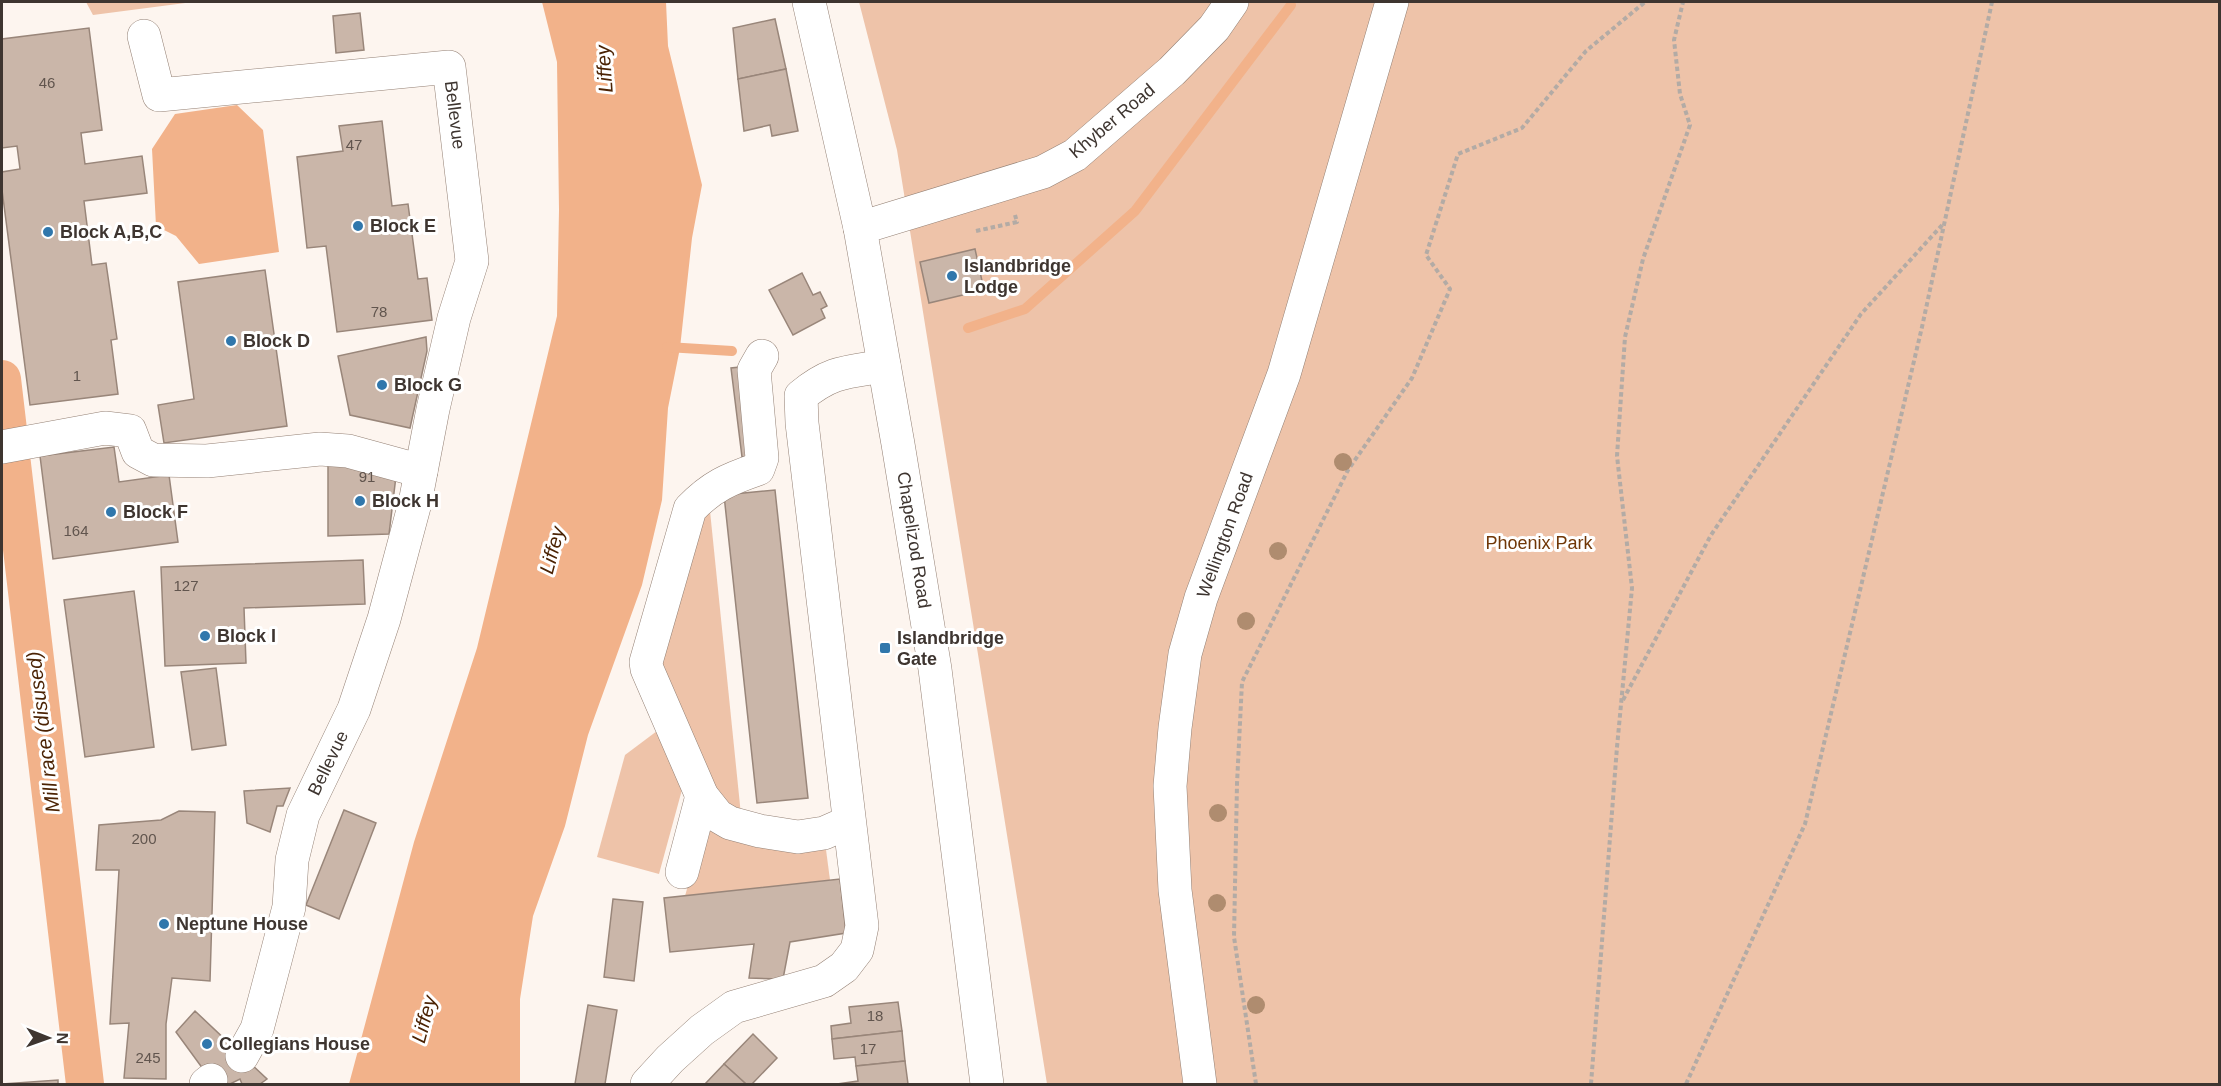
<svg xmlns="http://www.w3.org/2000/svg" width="2221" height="1086" viewBox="0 0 2221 1086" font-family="Arial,sans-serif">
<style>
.green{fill:#eec3a9}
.water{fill:#f2b28a}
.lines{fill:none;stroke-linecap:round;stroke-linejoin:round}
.stream{stroke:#f2b28a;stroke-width:10}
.canal{stroke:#f2b28a;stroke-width:38}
.building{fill:#cab6a9;stroke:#99867a;stroke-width:1.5}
.minor-casing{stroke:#948175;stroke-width:34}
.major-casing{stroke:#948175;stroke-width:34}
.path{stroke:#b3aba5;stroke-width:4;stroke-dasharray:4.5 3;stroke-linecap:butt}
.minor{stroke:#fff;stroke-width:33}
.major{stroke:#fff;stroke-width:33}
.tree{fill:#af8c6f}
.poi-dot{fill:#3077ac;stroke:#fff;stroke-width:2}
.labels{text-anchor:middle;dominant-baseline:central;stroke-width:6;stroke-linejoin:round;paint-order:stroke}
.number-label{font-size:15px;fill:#61554e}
.street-label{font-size:18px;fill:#3e3530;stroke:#fff}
.poi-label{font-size:18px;font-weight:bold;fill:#3e3530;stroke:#fff;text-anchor:start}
.park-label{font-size:18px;fill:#703707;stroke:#fff}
.water-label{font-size:20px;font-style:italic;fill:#4b2304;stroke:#fff}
</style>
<rect width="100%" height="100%" fill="#fdf5ef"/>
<g class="green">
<path d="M86 2H193L93 15Z"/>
<path d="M859 2H2219V1084H1047L897 150Z"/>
<path d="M710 511 741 815 727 816 651 664 694 521Z"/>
<path d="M661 728 683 786 659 874 597 857 625 755Z"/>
<path d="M709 824 825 842 830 880 685 896 703 832Z"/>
</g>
<g class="water">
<path d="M542 2H666L668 46 702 185 692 238 680 348 668 408 662 500 642 585 588 735 565 826 533 916 520 999V1084H349L414 842 477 648 557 316 559 210 557 62Z"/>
<path d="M237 105 263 130 279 252 199 264 176 236 156 226 152 149 175 114Z"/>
</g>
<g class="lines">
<g class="stream">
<path d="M968 328 1025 309 1135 211 1291 5"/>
<path d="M667 347 732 351"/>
</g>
<path class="canal" d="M2 379 85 1084"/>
</g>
<g class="building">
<path d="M360 13 364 50 336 53 333 16Z"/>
<path d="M775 19 786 69 738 79 733 28Z"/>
<path d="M89 28 102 130 81 133 85 164 142 156 147 193 84 201 92 265 106 263 117 339 111 340 118 394 30 405 2 190V172L20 169 17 146 2 148V39Z"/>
<path d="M786 69 798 131 772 136 770 125 744 131 738 79Z"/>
<path d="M382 121 392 206 408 204 418 279 427 278 432 320 337 332 326 246 307 248 297 157 343 151 339 126Z"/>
<path d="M975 249 984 290 929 303 920 262Z"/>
<path d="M265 270 287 426 164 443 158 405 194 399 178 282Z"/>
<path d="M802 273 813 295 820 292 827 306 821 309 825 318 793 335 769 290Z"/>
<path d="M426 337 427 351 410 428 350 415 338 356Z"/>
<path d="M749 366 759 456 742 457 731 368Z"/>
<path d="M114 447 119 482 169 475 178 542 53 559 40 456Z"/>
<path d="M328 461 397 468 389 534 328 536Z"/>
<path d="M775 490 808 798 757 803 724 495Z"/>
<path d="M363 560 365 604 244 608 246 663 165 666 161 567Z"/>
<path d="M134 591 154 747 85 757 64 600Z"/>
<path d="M216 668 226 745 192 750 181 672Z"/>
<path d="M290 788 283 806H277L270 832 247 823 244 791Z"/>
<path d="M344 810 376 823 339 919 306 905Z"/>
<path d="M179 811 215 812 210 981 172 978 166 1024V1079L124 1078 129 1023 110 1024 119 870H96L99 825 161 820Z"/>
<path d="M840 879 846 933 790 942 783 979 749 978 754 944 670 952 664 898Z"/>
<path d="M613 899 643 902 634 981 604 977Z"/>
<path d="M898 1002 902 1031 832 1039 831 1026 851 1023 849 1007Z"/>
<path d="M588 1005 617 1010 605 1084H575Z"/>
<path d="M195 1011 267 1079 260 1084H242L240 1079 230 1084H214L176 1032Z"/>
<path d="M902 1031 905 1061 856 1066 855 1057 834 1059 832 1039Z"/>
<path d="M753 1034 777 1058 752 1084H746L724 1064Z"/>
<path d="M905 1061 908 1084H837L858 1081 856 1066Z"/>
<path d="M724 1064 746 1084H705Z"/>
<path d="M58 1080V1084H2Z"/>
</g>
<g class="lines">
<defs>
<g id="minor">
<path d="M144 36 159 95 449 67 472 261 454 318 433 409 415 503 384 619 354 709 303 815 292 860 289 907 276 957 257 1029 242 1056"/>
<path d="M860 228 1043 172 1075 155 1172 71 1214 28 1232 2"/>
<path d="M762 356 754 370 762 458 758 469C729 479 712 486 690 509L646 662 647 669 702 796 718 816 730 823 760 831 798 837 824 833 849 822"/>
<path d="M2 447 105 428 130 431 138 452 153 460 207 461 320 449 348 451 421 471"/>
<path d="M682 872 702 796"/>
<path d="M206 1084 211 1080"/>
<path d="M647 1084 670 1059 702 1030 734 1007 824 981 844 967 857 950 862 926 802 423 801 396C831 371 847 372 884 366"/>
<path d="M1200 1084 1175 890 1170 786 1175 728 1185 654 1201 598 1284 374 1392 2"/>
</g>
<path id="major" d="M809 2 860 228 898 444 935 669 987 1084"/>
</defs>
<use href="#minor" class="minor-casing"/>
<use href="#major" class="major-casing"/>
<g class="path">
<path d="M976 231 1017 222 1015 215"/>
<path d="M1623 700 1711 535 1861 314 1944 223"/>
<path d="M1256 1084 1234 937 1237 784 1242 682 1348 470 1412 378 1450 289 1426 255 1458 154 1522 128 1586 51 1645 2"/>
<path d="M1591 1084 1617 747 1632 588 1617 456 1625 337 1643 259 1690 125 1680 94 1674 40 1683 2"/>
<path d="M1686 1084 1805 824 1922 327 1992 2"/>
</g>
<use href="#minor" class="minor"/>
<use href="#major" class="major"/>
</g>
<g class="tree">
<circle cx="1343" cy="462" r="9"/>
<circle cx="1278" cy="551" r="9"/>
<circle cx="1246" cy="621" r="9"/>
<circle cx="1218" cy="813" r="9"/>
<circle cx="1217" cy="903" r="9"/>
<circle cx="1256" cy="1005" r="9"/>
</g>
<g class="poi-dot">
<circle cx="358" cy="226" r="6"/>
<circle cx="48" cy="232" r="6"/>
<circle cx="952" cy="276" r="6"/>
<circle cx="231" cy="341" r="6"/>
<circle cx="382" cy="385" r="6"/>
<circle cx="360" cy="501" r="6"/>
<circle cx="111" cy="512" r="6"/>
<circle cx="205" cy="636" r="6"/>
<rect x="879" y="642" width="12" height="12" rx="3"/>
<circle cx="164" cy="924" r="6"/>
<circle cx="207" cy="1044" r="6"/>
</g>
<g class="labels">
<g class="number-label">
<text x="47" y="82">46</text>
<text x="354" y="144">47</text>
<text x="379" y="311">78</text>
<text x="77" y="375">1</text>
<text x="367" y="476">91</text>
<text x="76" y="530">164</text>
<text x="186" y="585">127</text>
<text x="144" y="838">200</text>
<text x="875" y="1015">18</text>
<text x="868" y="1048">17</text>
<text x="148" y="1057">245</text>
</g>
<g class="street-label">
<text transform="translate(455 115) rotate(83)">Bellevue</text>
<text transform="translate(1112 121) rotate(-40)">Khyber Road</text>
<text transform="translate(1225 535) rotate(-70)">Wellington Road</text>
<text transform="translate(914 540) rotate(81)">Chapelizod Road</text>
<text transform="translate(328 763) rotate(-64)">Bellevue</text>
</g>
<g class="poi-label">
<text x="370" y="226">Block E</text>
<text x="60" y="232">Block A,B,C</text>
<text x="964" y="266">Islandbridge<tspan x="964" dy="21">Lodge</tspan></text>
<text x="243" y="341">Block D</text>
<text x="394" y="385">Block G</text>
<text x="372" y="501">Block H</text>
<text x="123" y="512">Block F</text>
<text x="217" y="636">Block I</text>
<text x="897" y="638">Islandbridge<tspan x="897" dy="21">Gate</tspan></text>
<text x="176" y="924">Neptune House</text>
<text x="219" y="1044">Collegians House</text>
</g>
<g class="park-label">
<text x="1539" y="543">Phoenix Park</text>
</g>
<g class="water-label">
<text transform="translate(604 69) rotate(-94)">Liffey</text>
<text transform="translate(552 550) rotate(-75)">Liffey</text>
<text transform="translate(43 732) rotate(-97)">Mill race (disused)</text>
<text transform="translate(424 1019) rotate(-75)">Liffey</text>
</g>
</g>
<rect width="2221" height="1086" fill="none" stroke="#3e3530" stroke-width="6"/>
<g transform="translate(48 1038) rotate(91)" stroke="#ffffff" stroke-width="4.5" paint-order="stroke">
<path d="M0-4.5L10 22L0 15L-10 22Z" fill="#3e3530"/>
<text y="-9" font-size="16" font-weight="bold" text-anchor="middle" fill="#3e3530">N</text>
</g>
</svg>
